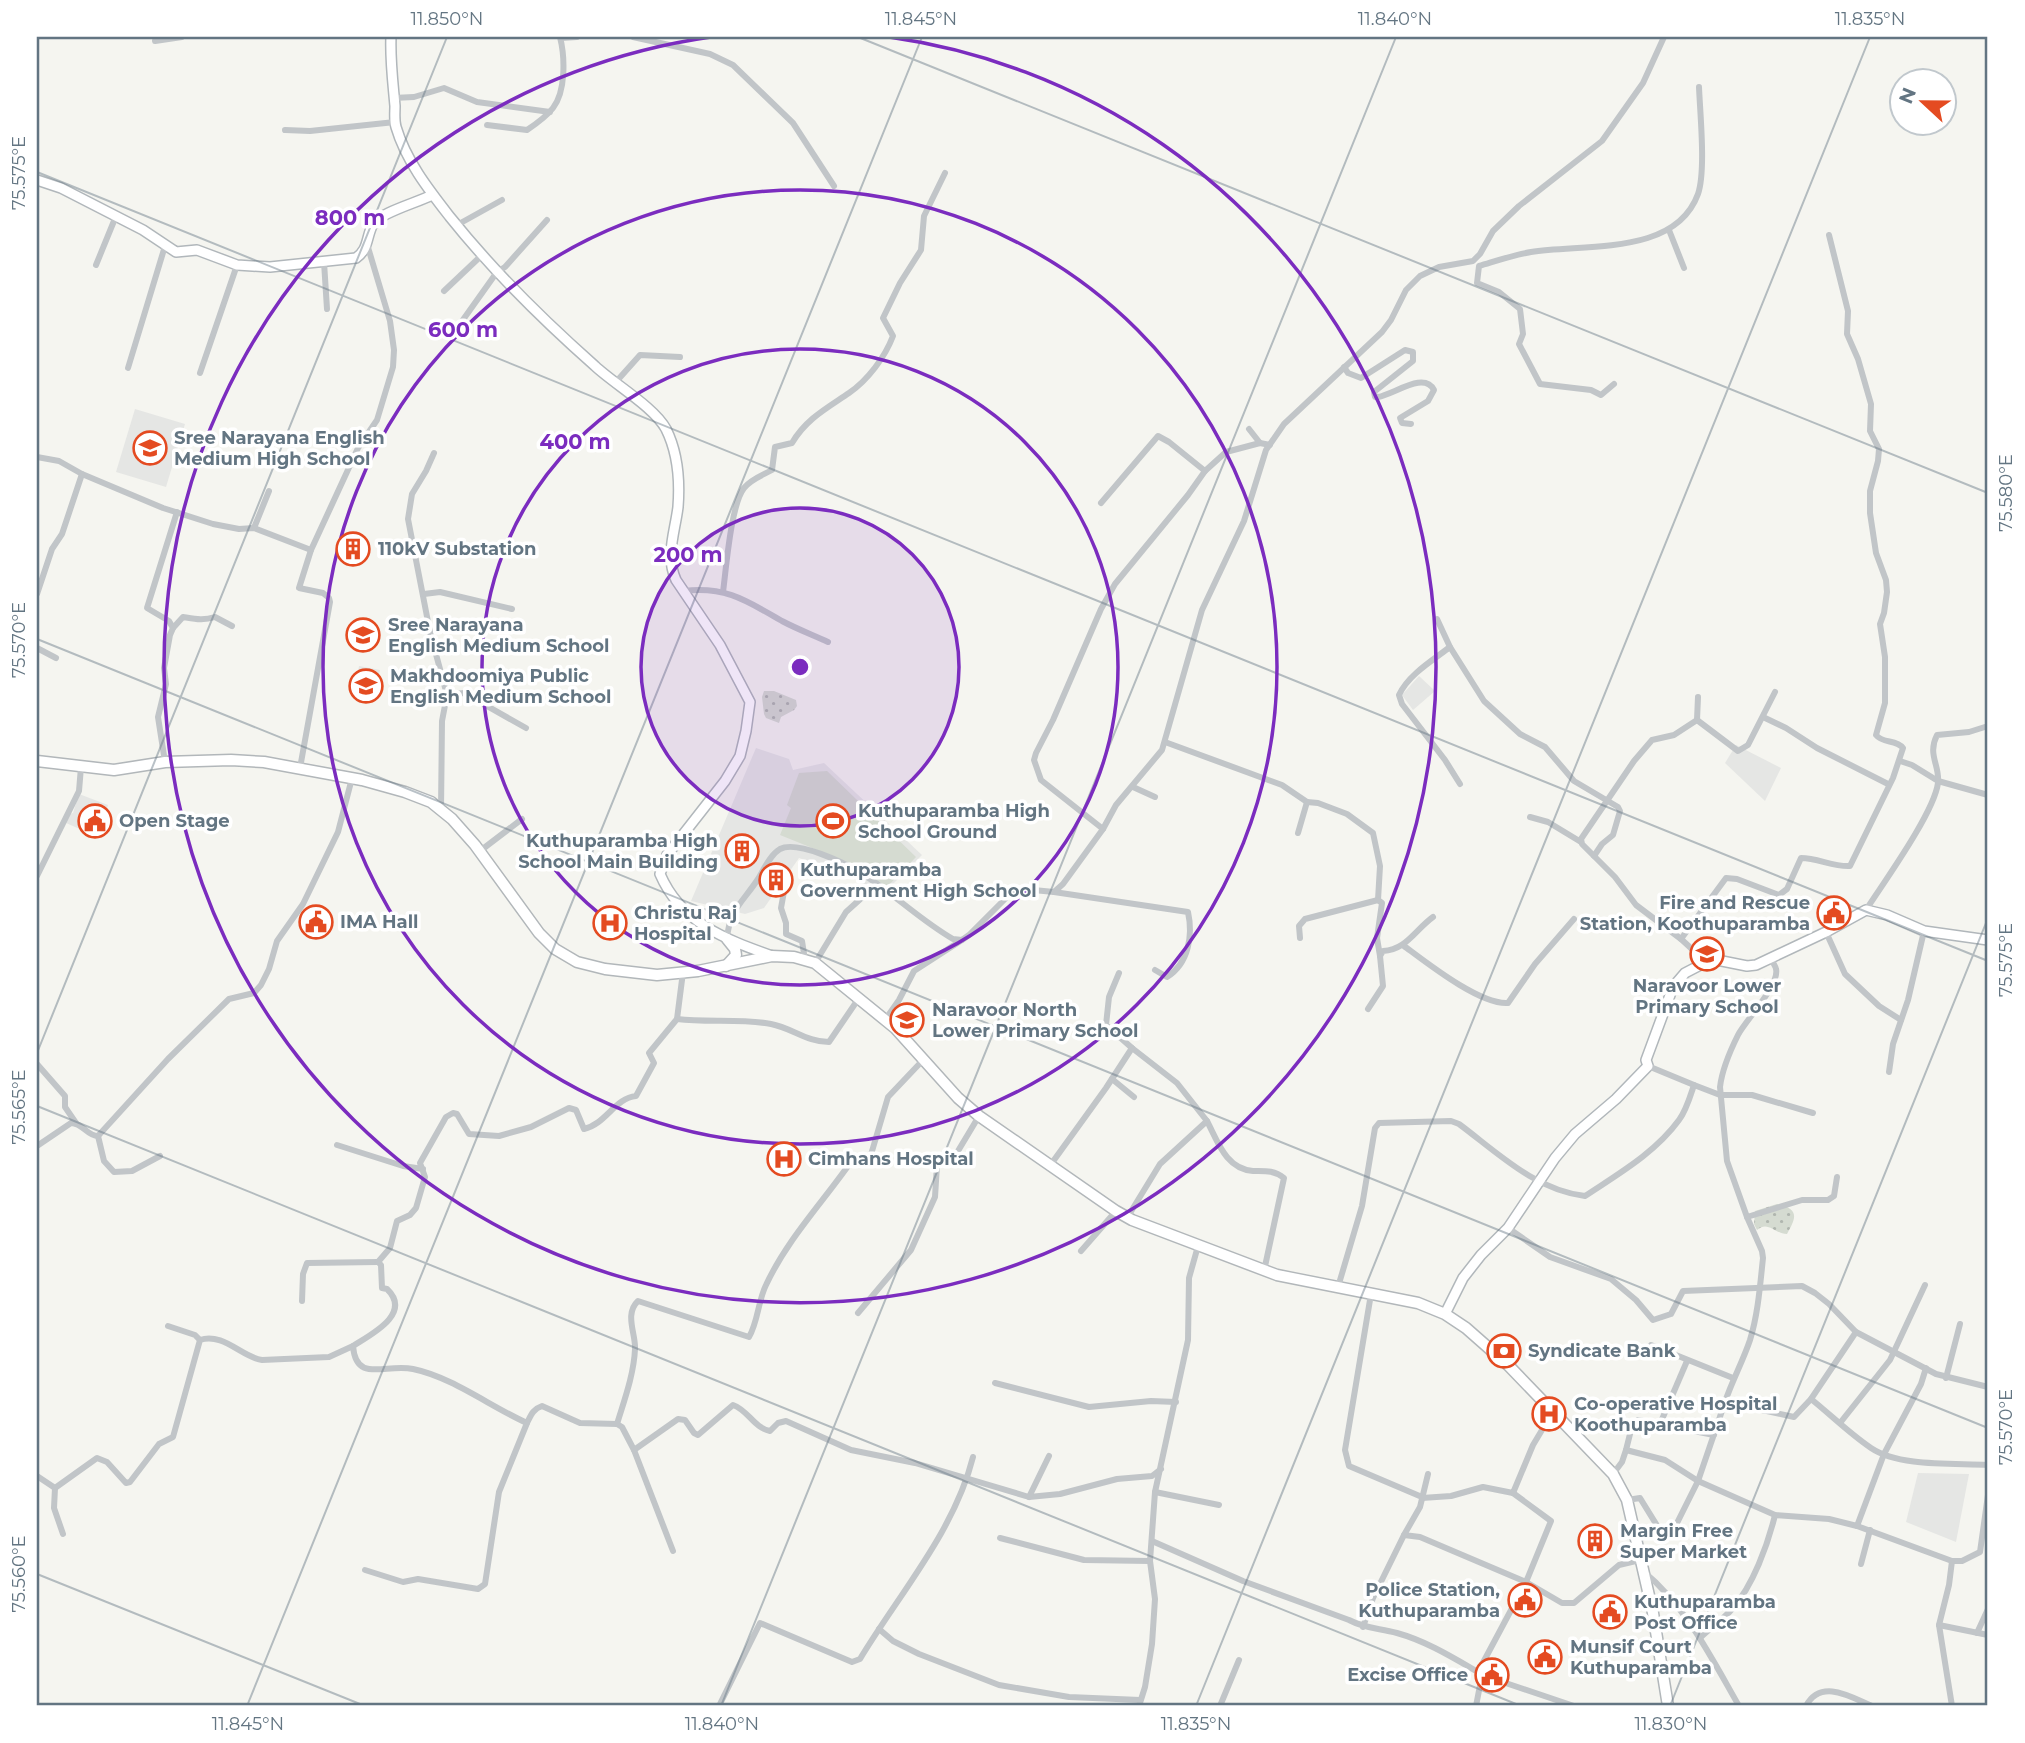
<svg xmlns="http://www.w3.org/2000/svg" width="2025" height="1743" viewBox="0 0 2025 1743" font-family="Montserrat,sans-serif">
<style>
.built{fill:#e5e6e4}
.green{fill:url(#green-dots)}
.pitch{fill:#d5dbd1}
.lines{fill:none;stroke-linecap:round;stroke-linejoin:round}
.secondary-casing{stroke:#b1b7bb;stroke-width:12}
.primary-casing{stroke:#b2b7ba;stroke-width:13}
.street{stroke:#c1c5c8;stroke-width:6}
.secondary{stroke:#fff;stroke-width:9}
.primary{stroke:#fff;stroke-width:10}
.ticks{fill:none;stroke:#637582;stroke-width:2;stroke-opacity:0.45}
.ring{fill:none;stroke:#7b2cbf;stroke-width:3.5}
.labels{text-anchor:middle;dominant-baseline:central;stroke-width:7;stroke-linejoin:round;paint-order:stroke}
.poi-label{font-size:18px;font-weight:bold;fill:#637582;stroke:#fff;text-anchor:start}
.centre{fill:#7b2cbf;stroke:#fff;stroke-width:3.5}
.ring-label{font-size:21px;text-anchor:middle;font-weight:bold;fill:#7b2cbf;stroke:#fff;stroke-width:7;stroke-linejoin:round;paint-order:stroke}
.neatline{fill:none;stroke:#637582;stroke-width:2.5}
.ticks-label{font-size:18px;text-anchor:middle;fill:#637582}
</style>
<defs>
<pattern id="green-dots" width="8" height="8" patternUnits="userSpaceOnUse" patternTransform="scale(1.75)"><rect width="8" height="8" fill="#d5dbd1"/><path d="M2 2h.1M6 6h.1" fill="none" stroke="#b0b6af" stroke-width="1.8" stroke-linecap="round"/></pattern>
</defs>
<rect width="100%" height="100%" fill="#f5f5f0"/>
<g class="built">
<path d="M135 409 185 424 166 487 116 472Z"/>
<path d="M359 666 380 670 375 698 354 695Z"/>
<path d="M1419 676 1435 691 1413 710 1402 695Z"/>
<path d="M1736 745 1781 768 1765 801 1725 763Z"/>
<path d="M756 748 789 759 793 770 824 763 922 855 882 895 852 878 799 858 764 908 745 914 691 901Z"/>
<path d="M79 794 108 805 98 837 66 823 69 814 73 813Z"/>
<path d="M1918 1473 1969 1474 1956 1542 1906 1522Z"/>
</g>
<g class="green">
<path d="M764 691H774L796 700 797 706 794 710 781 717 779 723 766 718 764 714 762 697Z"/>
<path d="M1777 1204C1800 1209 1796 1218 1787 1234 1775 1234 1768 1220 1757 1230L1754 1224 1755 1211Z"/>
</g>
<path class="pitch" d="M827 771 916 857 886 888 857 866 780 835 791 808 787 805 799 773Z"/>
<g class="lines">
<defs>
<g id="secondary">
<path d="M391 37C390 60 393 83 395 106 395 113 394 120 396 127 406 161 429 190 450 217 494 272 543 320 595 366 614 384 654 407 666 429 678 453 680 481 678 507 675 532 665 556 676 580L720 645 750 702 746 731 740 756 725 781 667 855 660 874C681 923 725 939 772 956"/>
<path d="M37 180 61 188 143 230 176 252 197 250 237 265 270 267 356 258C369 249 366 237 373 224 379 213 419 202 432 195"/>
<path d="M1445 1314 1463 1278 1481 1255 1508 1228 1555 1158 1575 1134 1616 1099 1648 1066 1646 1060 1673 987 1685 973 1712 959 1747 966 1756 965 1826 932 1866 910 1887 915 1924 931 1988 940"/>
</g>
<g id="primary">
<path d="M37 761 114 770 165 762 231 760 264 762 362 780 405 792 431 802 452 819 475 845 539 933 555 949 577 962 605 969 657 975 698 971 772 956 794 957 815 963 895 1028 958 1098 979 1116 1116 1211 1132 1220 1277 1275 1418 1303 1445 1314 1466 1328 1508 1365 1613 1474 1627 1500 1653 1613 1668 1706"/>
<path d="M726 966 736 955 735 949 727 939"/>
</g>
</defs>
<use href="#secondary" class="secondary-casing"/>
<use href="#primary" class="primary-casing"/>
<g class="street">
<path d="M633 37 710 54 733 65 793 123 834 186"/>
<path d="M561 38 577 37"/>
<path d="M155 41 182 37"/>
<path d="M393 98 414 97 444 88 477 102 550 112"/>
<path d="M487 125 527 130C536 124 546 117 553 108 566 91 565 57 560 37"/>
<path d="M285 130 310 131 395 122"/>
<path d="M457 225 502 200"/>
<path d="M1669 230 1684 268"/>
<path d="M324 262 327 309"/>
<path d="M96 265 116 216"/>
<path d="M444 291 482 255"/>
<path d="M455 331 497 272 505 267 547 220"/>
<path d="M1344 367 1348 373 1361 378 1405 350 1413 352V361L1374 392 1375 397H1378C1395 394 1424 371 1434 390L1428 401 1400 418 1402 423 1411 424"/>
<path d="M128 368 165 246"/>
<path d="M200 373 237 265"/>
<path d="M615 383 640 355 680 357"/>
<path d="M1614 384 1601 395 1591 390 1540 384 1519 344 1523 334 1520 309 1499 292 1477 283 1479 266C1496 261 1513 255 1531 252 1583 243 1675 257 1698 194 1706 171 1700 113 1699 87"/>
<path d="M1249 429 1260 443"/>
<path d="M434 453 426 471 412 494 408 519 430 632 447 695 442 721 441 810"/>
<path d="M37 457 59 461 82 474 163 508 213 524 239 529 254 528 311 550 299 588 323 593 329 598 330 602 300 768"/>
<path d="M1101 503 1158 436 1169 442 1205 471"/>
<path d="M254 528 269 491"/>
<path d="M311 550 358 448 377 420 393 367 394 350 390 321 367 244"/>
<path d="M684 591C726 586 747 601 782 621 797 629 813 635 828 642"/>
<path d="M723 592C726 570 731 504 744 488 751 479 763 475 772 470L775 447 792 443C806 419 827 408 849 393 868 380 885 357 893 336L883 318 900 283 921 250 924 216 945 173"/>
<path d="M37 594 52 549 62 534 82 474"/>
<path d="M424 594 440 592 512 609"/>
<path d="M1437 619 1450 647 1484 701 1520 734 1545 747 1574 781 1618 807 1620 811 1613 835 1602 844 1594 856 1615 877 1636 905 1681 939 1706 962"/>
<path d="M173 628 169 621 147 608 177 512"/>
<path d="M1450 647C1433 660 1408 675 1399 695L1402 704 1445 760 1460 784"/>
<path d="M37 648 56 658"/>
<path d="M447 695 464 693 526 728"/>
<path d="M1763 717 1786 728 1817 748 1888 784"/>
<path d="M1697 720 1738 751 1748 745 1775 692"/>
<path d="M1697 720 1698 697"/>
<path d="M1165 742 1282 785 1307 802 1318 803 1347 814 1373 833 1380 866 1378 900 1382 903 1377 938 1380 956 1383 951C1406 950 1415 930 1433 917"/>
<path d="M1900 761 1912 765 1938 781 1988 795"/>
<path d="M165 762 158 717 166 684 164 668 170 635 173 628 183 617C195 619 203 621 215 617L232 626"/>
<path d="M1133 787 1155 797"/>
<path d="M1530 817 1548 822 1581 842"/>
<path d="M1103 829 1041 780 1034 760 1036 753 1053 720 1101 609 1115 584 1188 495 1205 471 1226 452 1260 443 1270 445"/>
<path d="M1298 833 1307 802"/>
<path d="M480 851 522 819"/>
<path d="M1594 856 1582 844 1581 839 1634 761 1652 740 1674 735 1697 720"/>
<path d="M37 876 79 791 81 767"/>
<path d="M785 886 781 908 786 923V934L802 941 805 960"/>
<path d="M1054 892 1188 912C1193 935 1189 963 1167 977L1155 970"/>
<path d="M1866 910C1884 882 1934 813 1938 783 1940 765 1927 755 1937 735L1969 732 1988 726"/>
<path d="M1826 932 1845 974 1879 1006 1901 1020"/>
<path d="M1300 938 1299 926 1305 919 1378 900"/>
<path d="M727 939C729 910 743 902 758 879 764 869 770 855 780 849 797 840 845 863 861 873 893 893 920 920 953 939L962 940 969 935 1012 892 1023 889 1054 892 1063 884 1103 829 1116 805 1162 750 1202 610 1244 521 1266 450 1284 424 1382 332 1391 320 1406 290 1420 276 1439 267 1473 261 1480 254 1493 231 1519 206 1602 141 1643 83 1664 37"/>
<path d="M1681 939 1726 878 1737 879 1779 895 1787 889 1801 858C1818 858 1833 867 1850 866L1893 778 1903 748C1896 739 1883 744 1876 735L1885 703V657L1880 624 1884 613 1887 592 1886 580 1876 553 1870 513V491L1878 461 1879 449 1870 431 1871 404 1858 359 1847 334 1848 311 1829 235"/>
<path d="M1404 946C1427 963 1480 1005 1508 1003L1535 964 1574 919"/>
<path d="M815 963 846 912 877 884"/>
<path d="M1119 973 1109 997 1106 1025 1132 1048 1177 1083 1207 1121"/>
<path d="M1368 1009 1383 986 1380 956"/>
<path d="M677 1019C708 1023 740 1018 771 1024 792 1028 807 1042 829 1042L859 998"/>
<path d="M885 1020 899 1000 914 971 962 940"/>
<path d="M37 1064 65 1096V1107L76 1123"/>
<path d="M1648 1066 1694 1085"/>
<path d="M1889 1072 1893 1044 1908 1000 1924 931"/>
<path d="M1112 1079 1134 1097"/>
<path d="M98 1136 104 1161 114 1172 132 1171 160 1156"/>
<path d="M337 1145 403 1166 423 1169"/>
<path d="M37 1146 71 1123C83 1123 87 1136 98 1136L168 1059 229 999 254 993 261 985 269 969 277 941 303 904 338 832 352 778"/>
<path d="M1049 1167 1106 1088 1132 1048"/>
<path d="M1747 1217 1802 1200H1828L1834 1196 1837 1177"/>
<path d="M1127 1218 1160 1164 1207 1121C1218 1142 1226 1169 1253 1171 1265 1171 1274 1170 1284 1178L1264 1271"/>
<path d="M1508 1228 1550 1257 1611 1279 1636 1300 1653 1320 1671 1314 1683 1291 1802 1286 1815 1293 1829 1304 1856 1332 1936 1374 1988 1387"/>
<path d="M1081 1251 1116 1211"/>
<path d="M1338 1287 1362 1206 1375 1128 1379 1123 1451 1121 1459 1124C1498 1153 1535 1190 1585 1196 1618 1174 1655 1153 1679 1120 1686 1111 1690 1097 1694 1085L1720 1095H1752L1813 1113"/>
<path d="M1371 1294 1345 1450 1349 1466 1422 1497"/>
<path d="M302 1301 303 1274 307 1263 378 1262"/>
<path d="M858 1313 911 1250 935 1197 937 1165 939 1157 955 1156 979 1116"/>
<path d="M168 1326 195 1335 200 1340"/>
<path d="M1651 1345 1733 1378"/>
<path d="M353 1346C370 1335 413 1314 387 1289L382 1288 381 1265 378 1262 390 1248 397 1221 410 1215 416 1208 425 1177 420 1163 446 1117 453 1113 457 1114 469 1134 499 1136 531 1127 569 1108 576 1110 584 1129C606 1124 615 1098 636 1096L654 1063 649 1053 677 1019 683 972"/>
<path d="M1946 1378 1960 1324"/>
<path d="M995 1383 1089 1407 1151 1401 1176 1402"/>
<path d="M1811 1399C1831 1415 1850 1434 1871 1448 1899 1467 1954 1463 1988 1465"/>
<path d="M1725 1402C1732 1381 1743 1361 1750 1340 1758 1314 1760 1286 1763 1258L1762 1251 1747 1217 1727 1161 1720 1087C1722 1070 1730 1051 1738 1035 1745 1021 1780 985 1776 969 1776 967 1772 961 1771 959"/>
<path d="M1840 1423 1890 1360 1925 1285"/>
<path d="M617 1424C624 1401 634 1374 635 1349 636 1334 624 1314 638 1301L749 1337C758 1322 758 1301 766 1285 788 1238 824 1201 853 1159L870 1158 888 1097 924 1059"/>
<path d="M1660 1424 1687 1361"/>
<path d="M634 1450 673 1551"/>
<path d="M1626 1450 1632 1426 1638 1420 1714 1435"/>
<path d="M1428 1474 1420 1507 1404 1535 1420 1537 1526 1582 1551 1521 1513 1493"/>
<path d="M1613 1474 1622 1462 1626 1450 1665 1460 1698 1481 1775 1515 1829 1519 1857 1526 1952 1561H1962L1980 1552 1988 1495"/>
<path d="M37 1476 55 1488 97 1458 107 1462 126 1483 130 1482 159 1444 173 1437 200 1340C223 1332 243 1358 262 1360L329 1357 353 1346C356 1384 386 1363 413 1369 452 1377 491 1407 527 1423 531 1415 533 1409 542 1406L580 1423 617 1424 622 1427 634 1450 678 1419 685 1420 694 1433 698 1435 733 1405C748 1410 754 1428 770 1431L778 1423 786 1421 851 1450 915 1463 1029 1497 1060 1494 1117 1479 1152 1476 1161 1469"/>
<path d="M55 1488 54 1508 63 1534"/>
<path d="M1155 1492 1219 1505"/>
<path d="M1029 1497 1049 1456"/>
<path d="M1422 1498 1451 1496 1483 1487 1513 1493 1533 1445 1545 1425 1556 1413"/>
<path d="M1627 1500 1640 1498 1661 1532"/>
<path d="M1857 1526 1884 1454 1921 1384 1926 1368"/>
<path d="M1000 1538 1084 1560 1150 1561"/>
<path d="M1635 1540 1661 1532 1669 1535 1676 1525 1698 1481 1725 1402 1794 1417 1811 1399 1856 1332"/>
<path d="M1152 1541 1243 1581 1349 1620C1366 1629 1379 1628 1397 1633 1426 1641 1452 1657 1478 1672"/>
<path d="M1952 1561 1949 1585 1939 1625 1952 1706"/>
<path d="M1861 1564 1870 1530"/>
<path d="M365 1570 403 1582 418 1579 478 1589 485 1584 499 1492 527 1423"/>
<path d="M1643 1571C1686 1606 1712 1659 1739 1706"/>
<path d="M1939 1625 1988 1635"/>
<path d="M1363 1627 1373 1598 1404 1535"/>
<path d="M879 1629 893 1641 919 1654 999 1685 1069 1697 1140 1700"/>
<path d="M1977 1633 1988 1609"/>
<path d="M1700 1638C1710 1628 1723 1620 1732 1609 1753 1586 1768 1544 1775 1515"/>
<path d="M1482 1675 1574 1706"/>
<path d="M719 1706 760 1623 852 1662 860 1659C899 1594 954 1532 973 1457"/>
<path d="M1139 1706 1145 1687 1152 1644 1155 1599 1150 1561 1155 1492 1188 1340 1189 1278 1198 1246"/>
<path d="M1220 1706 1239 1660"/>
<path d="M1476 1706 1482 1675 1478 1672 1526 1582 1562 1603H1574L1619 1565 1640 1560"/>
<path d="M1806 1706C1821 1678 1851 1697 1872 1706"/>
</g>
<use href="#secondary" class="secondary"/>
<use href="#primary" class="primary"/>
</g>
<path class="ticks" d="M858 37 1988 493M37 172 1988 961M37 639 1988 1428M37 1053 447 37M37 1106 1521 1706M37 1574 365 1706M247 1706 922 37M721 1706 1396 37M1196 1706 1870 37M1670 1706 1988 918"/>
<circle cx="800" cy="667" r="159" fill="#7b2cbf" fill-opacity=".12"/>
<g class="ring">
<circle cx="800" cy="667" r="159"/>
<circle cx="800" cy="667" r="318"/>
<circle cx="800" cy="667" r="477"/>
<path d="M889 37A636 636 0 1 1 711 37"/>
</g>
<defs>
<symbol id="school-ring" viewBox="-11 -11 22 22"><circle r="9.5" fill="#fff" stroke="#e44b21" stroke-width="1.5"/><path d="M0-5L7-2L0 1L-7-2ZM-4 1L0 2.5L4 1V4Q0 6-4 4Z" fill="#e44b21"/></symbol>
<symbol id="building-ring" viewBox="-11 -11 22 22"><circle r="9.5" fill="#fff" stroke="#e44b21" stroke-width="1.5"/><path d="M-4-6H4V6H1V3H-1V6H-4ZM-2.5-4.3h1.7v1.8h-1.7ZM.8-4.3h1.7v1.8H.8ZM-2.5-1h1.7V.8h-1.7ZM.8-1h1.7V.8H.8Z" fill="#e44b21"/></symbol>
<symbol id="civic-ring" viewBox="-11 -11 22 22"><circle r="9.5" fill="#fff" stroke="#e44b21" stroke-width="1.5"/><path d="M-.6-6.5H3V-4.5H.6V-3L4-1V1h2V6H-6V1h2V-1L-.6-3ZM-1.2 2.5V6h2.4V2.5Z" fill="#e44b21"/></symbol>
<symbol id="stadium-ring" viewBox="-11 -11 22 22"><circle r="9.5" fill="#fff" stroke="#e44b21" stroke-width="1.5"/><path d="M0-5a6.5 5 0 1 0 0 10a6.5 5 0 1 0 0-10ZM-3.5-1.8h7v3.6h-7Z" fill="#e44b21"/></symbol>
<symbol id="hospital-ring" viewBox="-11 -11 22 22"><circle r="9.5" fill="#fff" stroke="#e44b21" stroke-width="1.5"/><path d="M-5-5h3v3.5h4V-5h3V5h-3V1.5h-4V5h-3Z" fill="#e44b21"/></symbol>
<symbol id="bank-ring" viewBox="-11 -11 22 22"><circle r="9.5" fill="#fff" stroke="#e44b21" stroke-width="1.5"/><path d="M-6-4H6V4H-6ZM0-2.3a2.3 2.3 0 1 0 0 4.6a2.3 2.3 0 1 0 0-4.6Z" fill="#e44b21"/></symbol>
</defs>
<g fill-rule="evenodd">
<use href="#school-ring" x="131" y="429" width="38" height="38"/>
<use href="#building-ring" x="334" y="530" width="38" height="38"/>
<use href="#school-ring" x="344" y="616" width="38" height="38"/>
<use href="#school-ring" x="347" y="667" width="38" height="38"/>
<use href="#civic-ring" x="76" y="802" width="38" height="38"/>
<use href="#stadium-ring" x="814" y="802" width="38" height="38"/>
<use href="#building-ring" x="723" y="832" width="38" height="38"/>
<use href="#building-ring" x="757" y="861" width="38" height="38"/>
<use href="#civic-ring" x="1815" y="894" width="38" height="38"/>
<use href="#civic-ring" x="297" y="903" width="38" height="38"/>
<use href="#hospital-ring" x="591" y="904" width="38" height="38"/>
<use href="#school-ring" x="1688" y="935" width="38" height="38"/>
<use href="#school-ring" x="888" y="1001" width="38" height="38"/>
<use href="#hospital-ring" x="765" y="1140" width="38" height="38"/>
<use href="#bank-ring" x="1485" y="1332" width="38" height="38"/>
<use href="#hospital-ring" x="1530" y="1395" width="38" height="38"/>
<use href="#building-ring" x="1576" y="1522" width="38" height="38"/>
<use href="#civic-ring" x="1506" y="1581" width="38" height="38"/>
<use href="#civic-ring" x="1591" y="1593" width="38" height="38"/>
<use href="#civic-ring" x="1526" y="1638" width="38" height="38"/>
<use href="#civic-ring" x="1473" y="1656" width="38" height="38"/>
</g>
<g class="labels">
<g class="poi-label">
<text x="174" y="438">Sree Narayana English<tspan x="174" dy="21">Medium High School</tspan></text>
<text x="378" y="549">110kV Substation</text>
<text x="388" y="625">Sree Narayana<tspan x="388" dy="21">English Medium School</tspan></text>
<text x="390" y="676">Makhdoomiya Public<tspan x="390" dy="21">English Medium School</tspan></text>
<text x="858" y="811">Kuthuparamba High<tspan x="858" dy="21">School Ground</tspan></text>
<text x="119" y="821">Open Stage</text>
<text x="718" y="841" text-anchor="end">Kuthuparamba High<tspan x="718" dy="21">School Main Building</tspan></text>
<text x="800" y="870">Kuthuparamba<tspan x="800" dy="21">Government High School</tspan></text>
<text x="1810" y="903" text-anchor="end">Fire and Rescue<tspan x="1810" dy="21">Station, Koothuparamba</tspan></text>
<text x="634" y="913">Christu Raj<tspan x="634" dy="21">Hospital</tspan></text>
<text x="340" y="922">IMA Hall</text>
<text x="1707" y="986" text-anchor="middle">Naravoor Lower<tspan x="1707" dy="21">Primary School</tspan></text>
<text x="932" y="1010">Naravoor North<tspan x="932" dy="21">Lower Primary School</tspan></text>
<text x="808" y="1159">Cimhans Hospital</text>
<text x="1528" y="1351">Syndicate Bank</text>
<text x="1574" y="1404">Co-operative Hospital<tspan x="1574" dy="21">Koothuparamba</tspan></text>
<text x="1620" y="1531">Margin Free<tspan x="1620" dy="21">Super Market</tspan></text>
<text x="1500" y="1590" text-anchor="end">Police Station,<tspan x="1500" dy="21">Kuthuparamba</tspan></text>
<text x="1634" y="1602">Kuthuparamba<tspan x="1634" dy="21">Post Office</tspan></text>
<text x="1570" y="1647">Munsif Court<tspan x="1570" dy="21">Kuthuparamba</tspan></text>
<text x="1468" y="1675" text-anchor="end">Excise Office</text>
</g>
</g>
<circle cx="800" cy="667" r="10" class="centre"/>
<g class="ring-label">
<text x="350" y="225">800 m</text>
<text x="463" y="337">600 m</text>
<text x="575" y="449">400 m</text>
<text x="688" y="562">200 m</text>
</g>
<rect width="2025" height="1743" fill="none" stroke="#ffffff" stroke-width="77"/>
<g transform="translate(1923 102) rotate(292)"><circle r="33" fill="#ffffff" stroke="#c1c8cd" stroke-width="2"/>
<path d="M0-5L12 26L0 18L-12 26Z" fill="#e44b21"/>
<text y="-10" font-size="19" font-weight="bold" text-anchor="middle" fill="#637582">N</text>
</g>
<rect x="38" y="38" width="1948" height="1666" class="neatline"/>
<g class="ticks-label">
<text x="447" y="25">11.850°N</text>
<text x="921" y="25">11.845°N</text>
<text x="1395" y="25">11.840°N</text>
<text x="1870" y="25">11.835°N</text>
<text transform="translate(19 173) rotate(-90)" y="6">75.575°E</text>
<text transform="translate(2006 493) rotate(-90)" y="6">75.580°E</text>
<text transform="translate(19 640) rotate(-90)" y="6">75.570°E</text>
<text transform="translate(2006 960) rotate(-90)" y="6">75.575°E</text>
<text transform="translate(19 1107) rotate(-90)" y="6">75.565°E</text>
<text transform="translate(2006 1427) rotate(-90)" y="6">75.570°E</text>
<text transform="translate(19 1574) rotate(-90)" y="6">75.560°E</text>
<text x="248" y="1730">11.845°N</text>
<text x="722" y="1730">11.840°N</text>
<text x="1196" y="1730">11.835°N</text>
<text x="1671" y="1730">11.830°N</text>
</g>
</svg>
